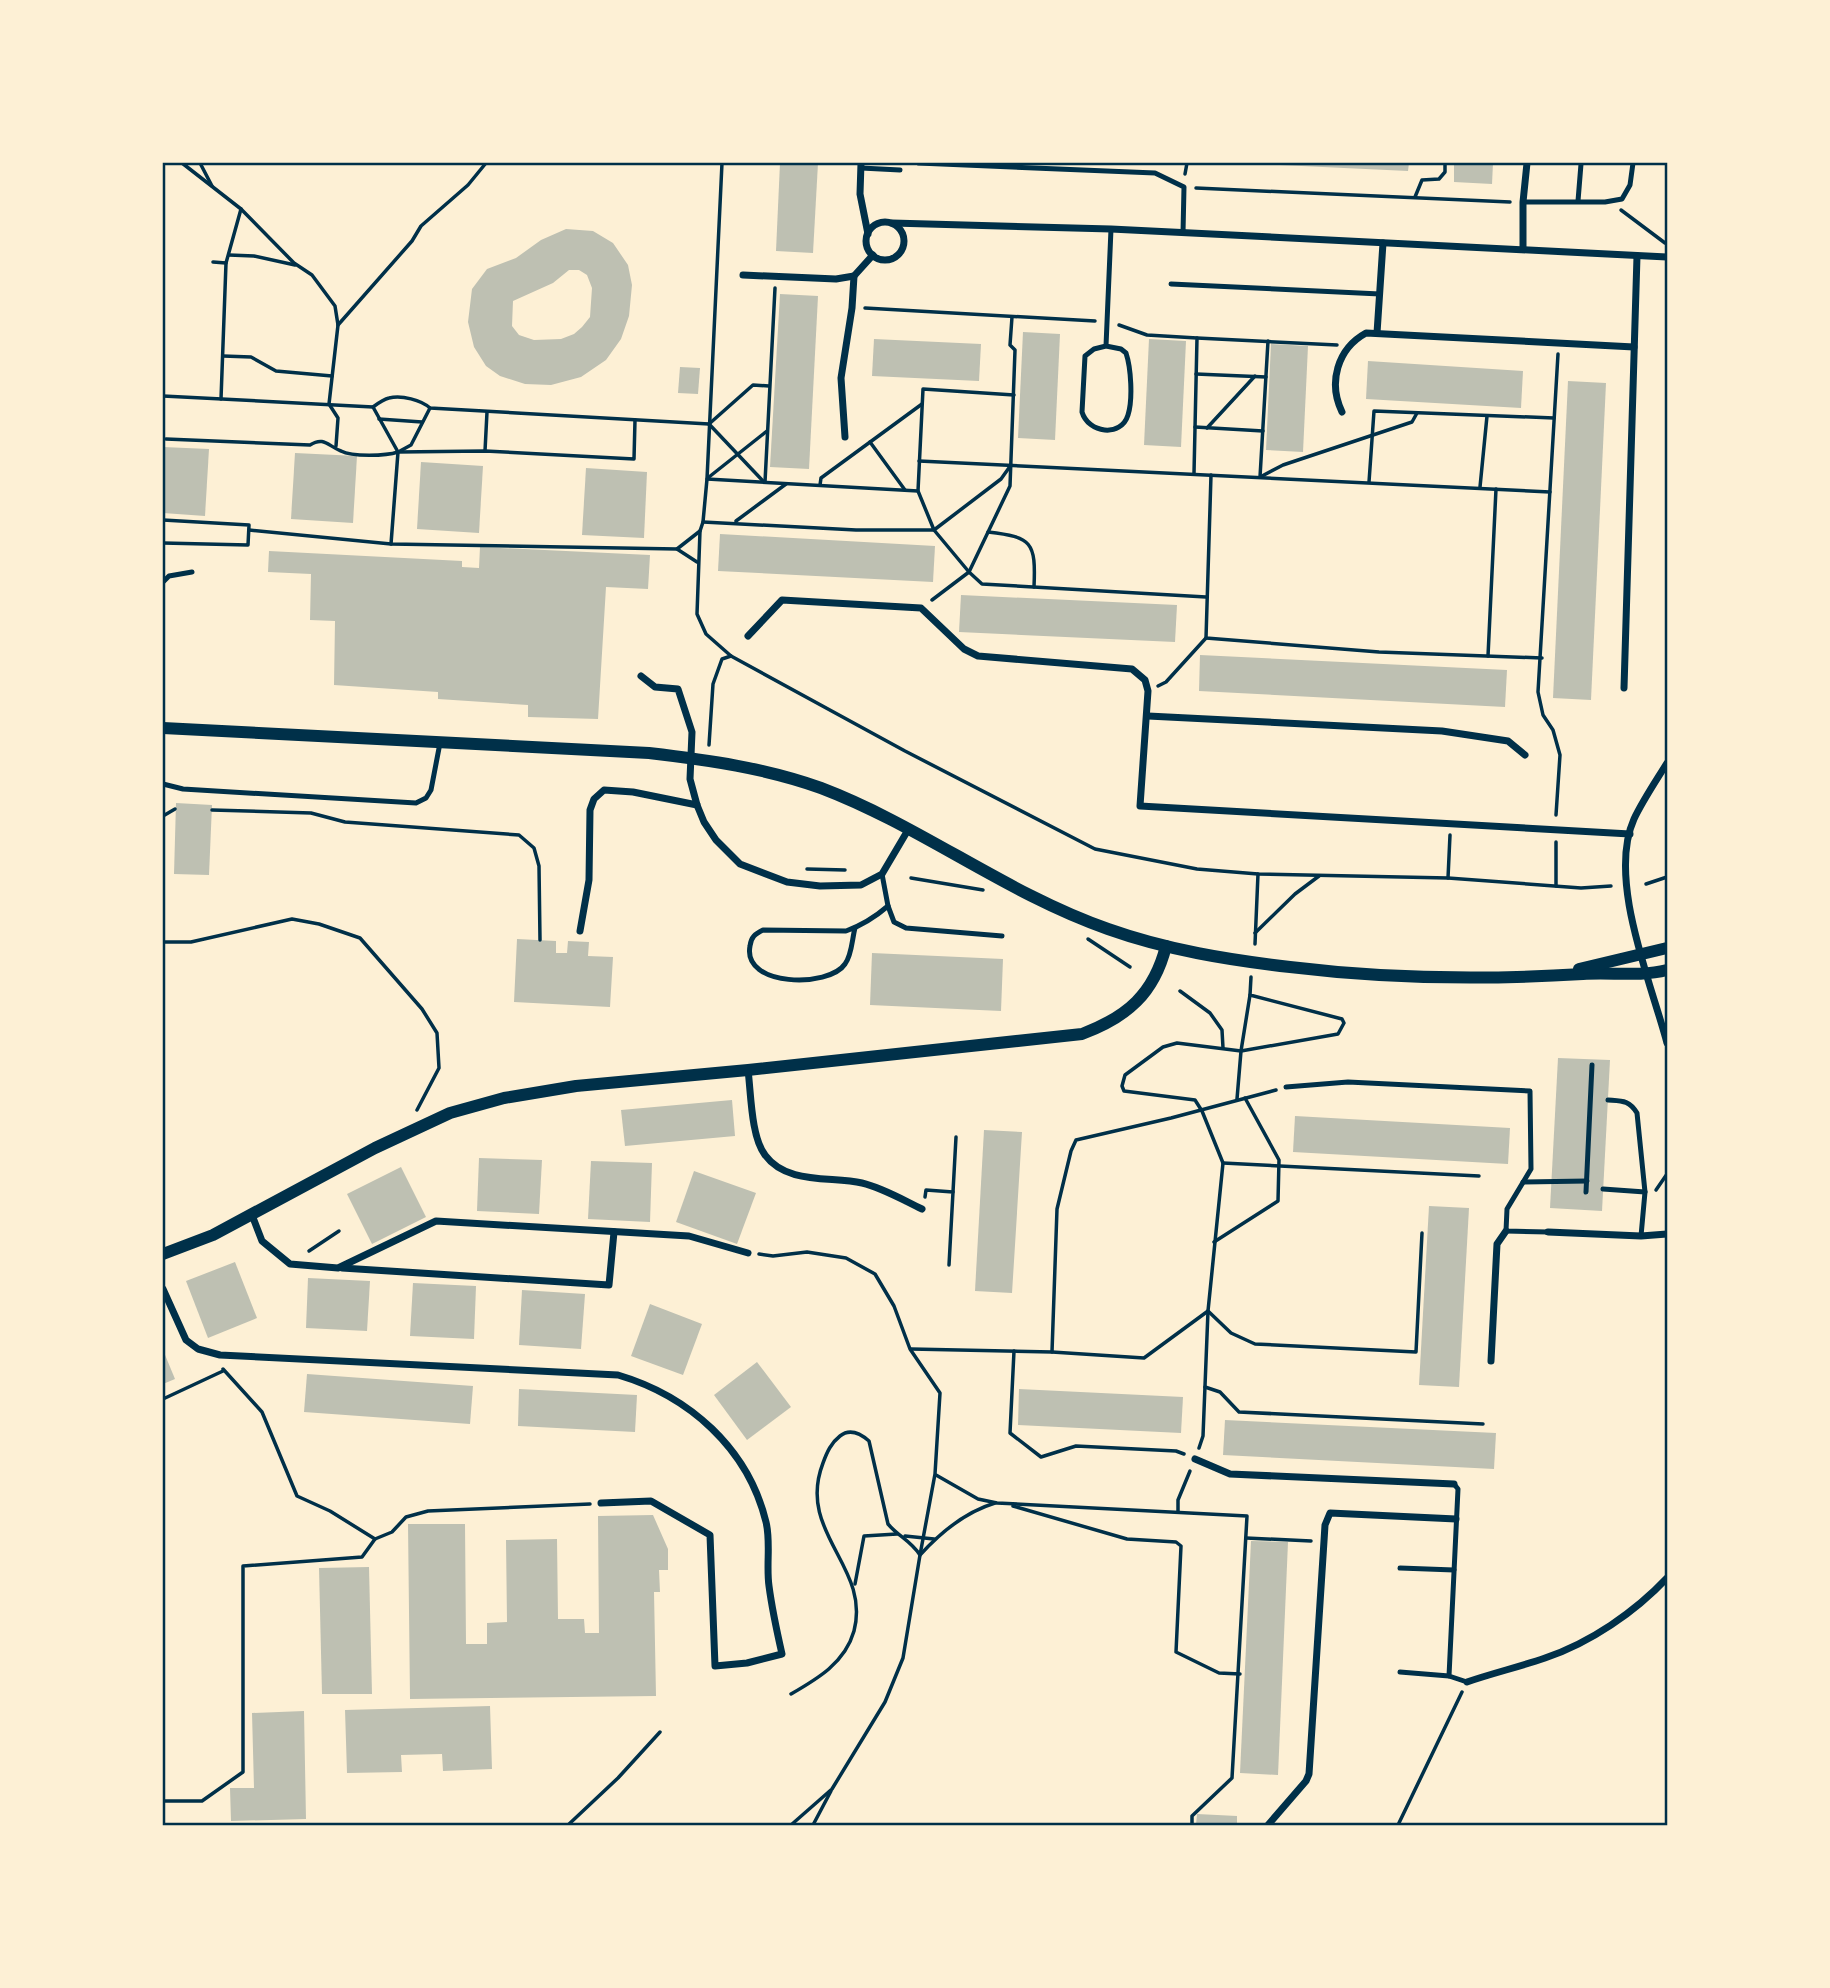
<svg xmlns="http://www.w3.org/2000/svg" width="1830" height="1988" viewBox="0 0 1830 1988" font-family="'Exo 2',sans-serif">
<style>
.building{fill:#bec0b2;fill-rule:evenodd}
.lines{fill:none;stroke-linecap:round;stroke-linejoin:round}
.path{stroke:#003049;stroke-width:3.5}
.service{stroke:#003049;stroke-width:5}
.minor{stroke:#003049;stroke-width:7}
.tertiary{stroke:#003049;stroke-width:12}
.neatline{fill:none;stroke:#003049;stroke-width:2.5}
</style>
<rect width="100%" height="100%" fill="#fdf0d5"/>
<g class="building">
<path d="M780 163H818L813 253 776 251Z"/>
<path d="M1280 163H1409L1408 171 1280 165Z"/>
<path d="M1454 163H1493L1492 184 1454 182Z"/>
<path d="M566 229 593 231 613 243 628 265 632 285 629 316 621 339 606 360 581 377 551 385 525 384 500 376 486 366 474 347 468 322 472 289 487 269 516 258 541 240ZM569 270H579L587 275 592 288 590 317 582 327 574 334 561 339 534 340 519 335 512 326 513 301 553 283Z"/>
<path d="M780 294 818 296 809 469 770 467Z"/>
<path d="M1023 332 1060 334 1055 440 1018 438Z"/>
<path d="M874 339 981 344 979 381 872 376Z"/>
<path d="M1149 339 1186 341 1181 447 1144 445Z"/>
<path d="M1271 344 1308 346 1303 452 1266 450Z"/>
<path d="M1368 361 1523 371 1521 408 1366 399Z"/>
<path d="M680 367 700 368 698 394 678 393Z"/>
<path d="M1568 381 1606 383 1591 700 1553 698Z"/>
<path d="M163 447 209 449 205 516 163 513Z"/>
<path d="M295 453 357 456 353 523 291 519Z"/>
<path d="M421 462 483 466 479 533 417 529Z"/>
<path d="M586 468 647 472 644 538 582 535Z"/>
<path d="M720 534 935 546 933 582 718 571Z"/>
<path d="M480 547 650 555 648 589 606 587 598 719 528 717V705L438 699V692L334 685 335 621 310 620 311 574 268 572 269 551 462 561V567L479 568Z"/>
<path d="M961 595 1177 605 1175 642 959 632Z"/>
<path d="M1200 655 1507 670 1505 707 1199 691Z"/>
<path d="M176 803 212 805 209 875 174 874Z"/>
<path d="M517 939 556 941V953H567L568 941 589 942 588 956 613 957 610 1007 514 1002Z"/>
<path d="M872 953 1003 959 1001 1011 870 1005Z"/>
<path d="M1558 1058 1610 1060 1602 1211 1550 1208Z"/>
<path d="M732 1100 735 1136 625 1146 621 1110Z"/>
<path d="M1295 1116 1510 1128 1508 1164 1293 1152Z"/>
<path d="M984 1130 1022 1132 1012 1293 975 1291Z"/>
<path d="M479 1158 542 1160 539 1214 477 1211Z"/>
<path d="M591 1161 652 1163 650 1222 588 1219Z"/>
<path d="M401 1167 426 1217 372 1244 347 1194Z"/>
<path d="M694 1171 756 1193 737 1244 676 1222Z"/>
<path d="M1429 1206 1469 1208 1459 1387 1419 1385Z"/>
<path d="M235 1262 257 1318 208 1338 186 1281Z"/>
<path d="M308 1278 370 1281 367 1331 306 1328Z"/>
<path d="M413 1283 476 1286 474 1339 410 1336Z"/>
<path d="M522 1290 585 1294 581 1349 519 1345Z"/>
<path d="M650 1304 702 1324 683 1375 631 1356Z"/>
<path d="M163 1350 175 1379 163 1384Z"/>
<path d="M757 1362 791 1407 747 1440 714 1395Z"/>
<path d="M307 1374 473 1386 470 1424 304 1412Z"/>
<path d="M519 1389 637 1395 635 1432 518 1426Z"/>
<path d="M1019 1389 1183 1397 1181 1433 1018 1425Z"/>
<path d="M1225 1420 1496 1433 1494 1469 1223 1455Z"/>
<path d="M653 1515 668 1549V1570H659L660 1592H654L656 1696 410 1699 408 1524H465L466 1644H487V1623L507 1622 506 1540 557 1539 558 1619H584L585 1633H599L598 1516Z"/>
<path d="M1251 1541 1288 1542 1278 1775 1240 1773Z"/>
<path d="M369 1567 372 1694H322L319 1568Z"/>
<path d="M490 1706 492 1769 443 1771 442 1754 401 1755 402 1772 347 1773 345 1710Z"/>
<path d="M304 1711 306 1819 231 1821 230 1788H254L252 1713Z"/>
<path d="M1197 1814 1237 1816V1825H1196Z"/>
</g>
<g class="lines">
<g class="path">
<path d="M182 163 241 209 294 263 312 275 335 306 338 325 329 404 338 418 336 446"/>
<path d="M200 163 212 186"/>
<path d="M722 163 707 479 703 522 700 531 697 614 706 634 731 656 905 751 1095 849 1197 869 1258 874 1448 878 1581 888 1611 886"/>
<path d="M1185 174 1187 163"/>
<path d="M1196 188 1510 202"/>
<path d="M1415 197 1422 180 1439 179 1445 172V163"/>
<path d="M1621 210 1665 243"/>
<path d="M229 255 254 256 295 265"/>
<path d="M213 262 226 263 241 209"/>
<path d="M865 308 1095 321"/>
<path d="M338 325 412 241 421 226 468 185 486 163"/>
<path d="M1119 325 1147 335 1197 338 1194 473"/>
<path d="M1197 338 1337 345"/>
<path d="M223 356 251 357 276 371 332 376"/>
<path d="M1196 374 1266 377"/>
<path d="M163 396 373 407C377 404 384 399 389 398 402 395 421 400 430 408L709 424"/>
<path d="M221 399 226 263"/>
<path d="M373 407 398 452 391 544"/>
<path d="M379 419 422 422"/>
<path d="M709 424 763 481"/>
<path d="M709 424 753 385 769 386"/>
<path d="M1195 427 1263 431"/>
<path d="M1207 428 1255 376"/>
<path d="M166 439 310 445C324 436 328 446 341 451 352 457 386 456 398 452L485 451 634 459 635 420"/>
<path d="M870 442 905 490"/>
<path d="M400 451 411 445 430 408"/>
<path d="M485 451 487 412"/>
<path d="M919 461 1550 492"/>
<path d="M1011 465 1001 479 934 530 969 572 982 584 1206 597"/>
<path d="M1211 475 1206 638 1379 652 1542 658"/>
<path d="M1262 476 1283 465 1412 422 1417 413"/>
<path d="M709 477 767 431"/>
<path d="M1260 477 1268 341"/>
<path d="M707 479 918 491"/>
<path d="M765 482 775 288"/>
<path d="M1369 482 1374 411 1554 418"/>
<path d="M820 485 821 478 922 404"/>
<path d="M1480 487 1487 416"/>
<path d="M163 520 249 525 248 545 163 543"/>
<path d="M736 521 786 484"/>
<path d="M703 522 856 530H934L918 491 923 389 1014 395"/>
<path d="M249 530 391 544 677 549 697 562"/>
<path d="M988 532C1032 537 1036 542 1034 587"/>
<path d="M677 549 700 531"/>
<path d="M932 600 969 572 1010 486 1015 350 1010 345 1012 317"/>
<path d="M1488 656 1496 489"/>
<path d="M1158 686 1166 682 1206 638"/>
<path d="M709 745 713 684 722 659 731 656"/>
<path d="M212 810 311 813 345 822 519 835 534 848 539 866 540 940"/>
<path d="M1556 815 1560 755 1553 730 1543 715 1538 692 1558 354"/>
<path d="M163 816 175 809"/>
<path d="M1556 842V886"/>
<path d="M807 869 845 870"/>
<path d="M911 878 983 890"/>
<path d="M1448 878 1450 835"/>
<path d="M1646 884 1667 877"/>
<path d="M1255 933 1295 894 1319 876"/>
<path d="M1088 939 1130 967"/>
<path d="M163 942H191L292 919 319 924 360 938 422 1009 437 1033 439 1068 417 1110"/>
<path d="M1255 944 1258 874"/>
<path d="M1180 991 1210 1013 1222 1030 1223 1048"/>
<path d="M1237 1099 1241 1051 1250 995"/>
<path d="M1223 1163 1479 1176"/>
<path d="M1656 1190 1667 1174"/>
<path d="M953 1192 956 1137"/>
<path d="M925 1197 926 1190 953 1192 949 1265"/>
<path d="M1214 1242 1278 1201 1279 1160 1245 1098"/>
<path d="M309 1251 339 1231"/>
<path d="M759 1254 773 1256 807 1252 846 1258 875 1274 894 1306 910 1349 940 1393 935 1474 920 1555 903 1658 885 1702 832 1789 791 1825"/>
<path d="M1208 1311 1231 1333 1255 1344 1416 1352 1422 1233"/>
<path d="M911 1349 1052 1352 1144 1358 1208 1311"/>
<path d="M1014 1351 1010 1433 1041 1457 1076 1446 1176 1451 1184 1454"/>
<path d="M1052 1352 1057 1209 1071 1151 1076 1140 1171 1118 1276 1090"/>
<path d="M223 1369 262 1412 297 1496 330 1511 375 1539"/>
<path d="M1205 1387 1220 1392 1239 1412 1483 1424"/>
<path d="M163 1399 223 1371"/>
<path d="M1199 1448 1203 1436 1208 1311 1223 1163 1202 1111 1195 1100 1124 1091 1122 1086 1125 1075 1163 1047 1177 1043 1241 1051 1338 1034 1344 1023 1342 1019 1250 995 1251 977"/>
<path d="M936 1475 978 1499 997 1503 1247 1516 1232 1778 1192 1816V1825"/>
<path d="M1013 1506 1127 1539 1176 1542 1181 1546 1176 1652 1219 1673 1240 1674"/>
<path d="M1178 1512V1500L1190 1471"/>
<path d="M905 1536 934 1539"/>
<path d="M1246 1538 1311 1541"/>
<path d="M855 1584 864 1536 897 1534"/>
<path d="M791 1694C817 1679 845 1663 854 1631 871 1566 796 1533 823 1463 827 1452 831 1443 840 1436 850 1428 861 1434 869 1441L888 1524C899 1537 910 1540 920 1555 940 1533 965 1512 995 1503"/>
<path d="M163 1801H202L243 1772V1566L362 1557 375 1539 392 1532 406 1517 428 1511 590 1504"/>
<path d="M568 1825 618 1778 660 1732"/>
<path d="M813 1825 831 1791"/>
<path d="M1398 1825 1462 1692"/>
</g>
<g class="service">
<path d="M918 163 1155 173 1184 187 1183 233"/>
<path d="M861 168 900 170"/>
<path d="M1578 201 1581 164"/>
<path d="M1523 202H1605L1622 199 1630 185 1633 163"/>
<path d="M1171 284 1380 294"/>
<path d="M1106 346 1121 349 1126 353C1131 368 1133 399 1128 415 1121 438 1088 433 1082 412L1085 356 1094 349 1106 346 1111 229"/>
<path d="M163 582 169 576 192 572"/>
<path d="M163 784 183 789 416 803 426 798 431 790 440 743"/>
<path d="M882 874 888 906 894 922 906 928 1002 936"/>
<path d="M855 928C852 939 852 955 845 964 829 988 742 987 750 946 751 937 755 934 763 930L846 931C863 925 874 918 888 906"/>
<path d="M1286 1087 1348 1082 1530 1091 1531 1169 1507 1209 1506 1231 1548 1232"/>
<path d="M1608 1100C1622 1101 1629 1100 1637 1113L1645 1192 1641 1236"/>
<path d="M1523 1182 1587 1181"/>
<path d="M1603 1189 1645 1192"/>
<path d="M1586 1192 1592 1065"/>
<path d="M1454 1484 1458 1489 1449 1676 1467 1682"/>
<path d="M1400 1568 1454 1570"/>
<path d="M1400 1672 1449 1676"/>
</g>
<g class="minor">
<path d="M861 163 860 194 868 234"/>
<circle cx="885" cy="241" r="19"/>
<path d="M892 223 1111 229 1667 257"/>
<path d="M1523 249V202L1527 163"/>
<path d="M743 275 836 279 854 276"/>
<path d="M1377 333 1383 243"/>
<path d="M1342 412C1328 383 1337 349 1366 333L1634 347"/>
<path d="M845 437 841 378 852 308 854 276 873 255"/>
<path d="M748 636 782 600 921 608 964 649 978 656 1132 669 1145 680 1148 691 1140 806 1630 834"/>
<path d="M641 676 655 687 678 689 692 732 690 779 697 805 704 822 716 840 740 864 787 882 820 886 861 885 882 874 908 830"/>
<path d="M1624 688 1637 256"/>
<path d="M1148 716 1442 731 1508 741 1525 755"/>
<path d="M1667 763C1656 781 1643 800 1634 819 1607 879 1651 982 1667 1043"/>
<path d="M580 931 589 880 590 810 594 799 604 790 633 792 697 805"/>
<path d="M748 1070C751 1093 751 1137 765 1155 787 1185 831 1176 862 1183 883 1188 903 1200 922 1209"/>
<path d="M252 1215 262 1241 290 1264 338 1268 436 1221 689 1236 748 1253"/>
<path d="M1548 1232 1641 1236 1667 1234"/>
<path d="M342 1268 609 1285 614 1232"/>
<path d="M163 1289 186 1340 198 1349 220 1355 618 1375C689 1396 748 1448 766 1522 771 1542 766 1565 769 1586 772 1609 777 1632 782 1654L747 1663 715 1666 710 1535 651 1501 601 1503"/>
<path d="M1491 1361 1497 1244 1506 1231"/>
<path d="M1195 1459 1230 1474 1454 1484"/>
<path d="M1467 1682C1493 1673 1519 1667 1545 1658 1590 1643 1635 1612 1667 1578"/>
<path d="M1268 1825 1306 1781 1309 1774 1324 1541 1325 1525 1330 1513 1456 1519"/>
</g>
<g class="tertiary">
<path d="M163 728 649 753C708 760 765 768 821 788 921 826 1007 894 1108 929 1167 950 1229 960 1290 967 1388 979 1485 980 1583 974 1612 972 1639 977 1667 970"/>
<path d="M1579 969 1667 948"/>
<path d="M163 1254 213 1235 375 1148 450 1113 504 1098 576 1086 748 1070 1082 1034C1127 1017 1154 994 1166 946"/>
</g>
</g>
<rect width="1830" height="1988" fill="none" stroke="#fdf0d5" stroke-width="329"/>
<rect x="164" y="164" width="1502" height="1660" class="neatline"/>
</svg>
